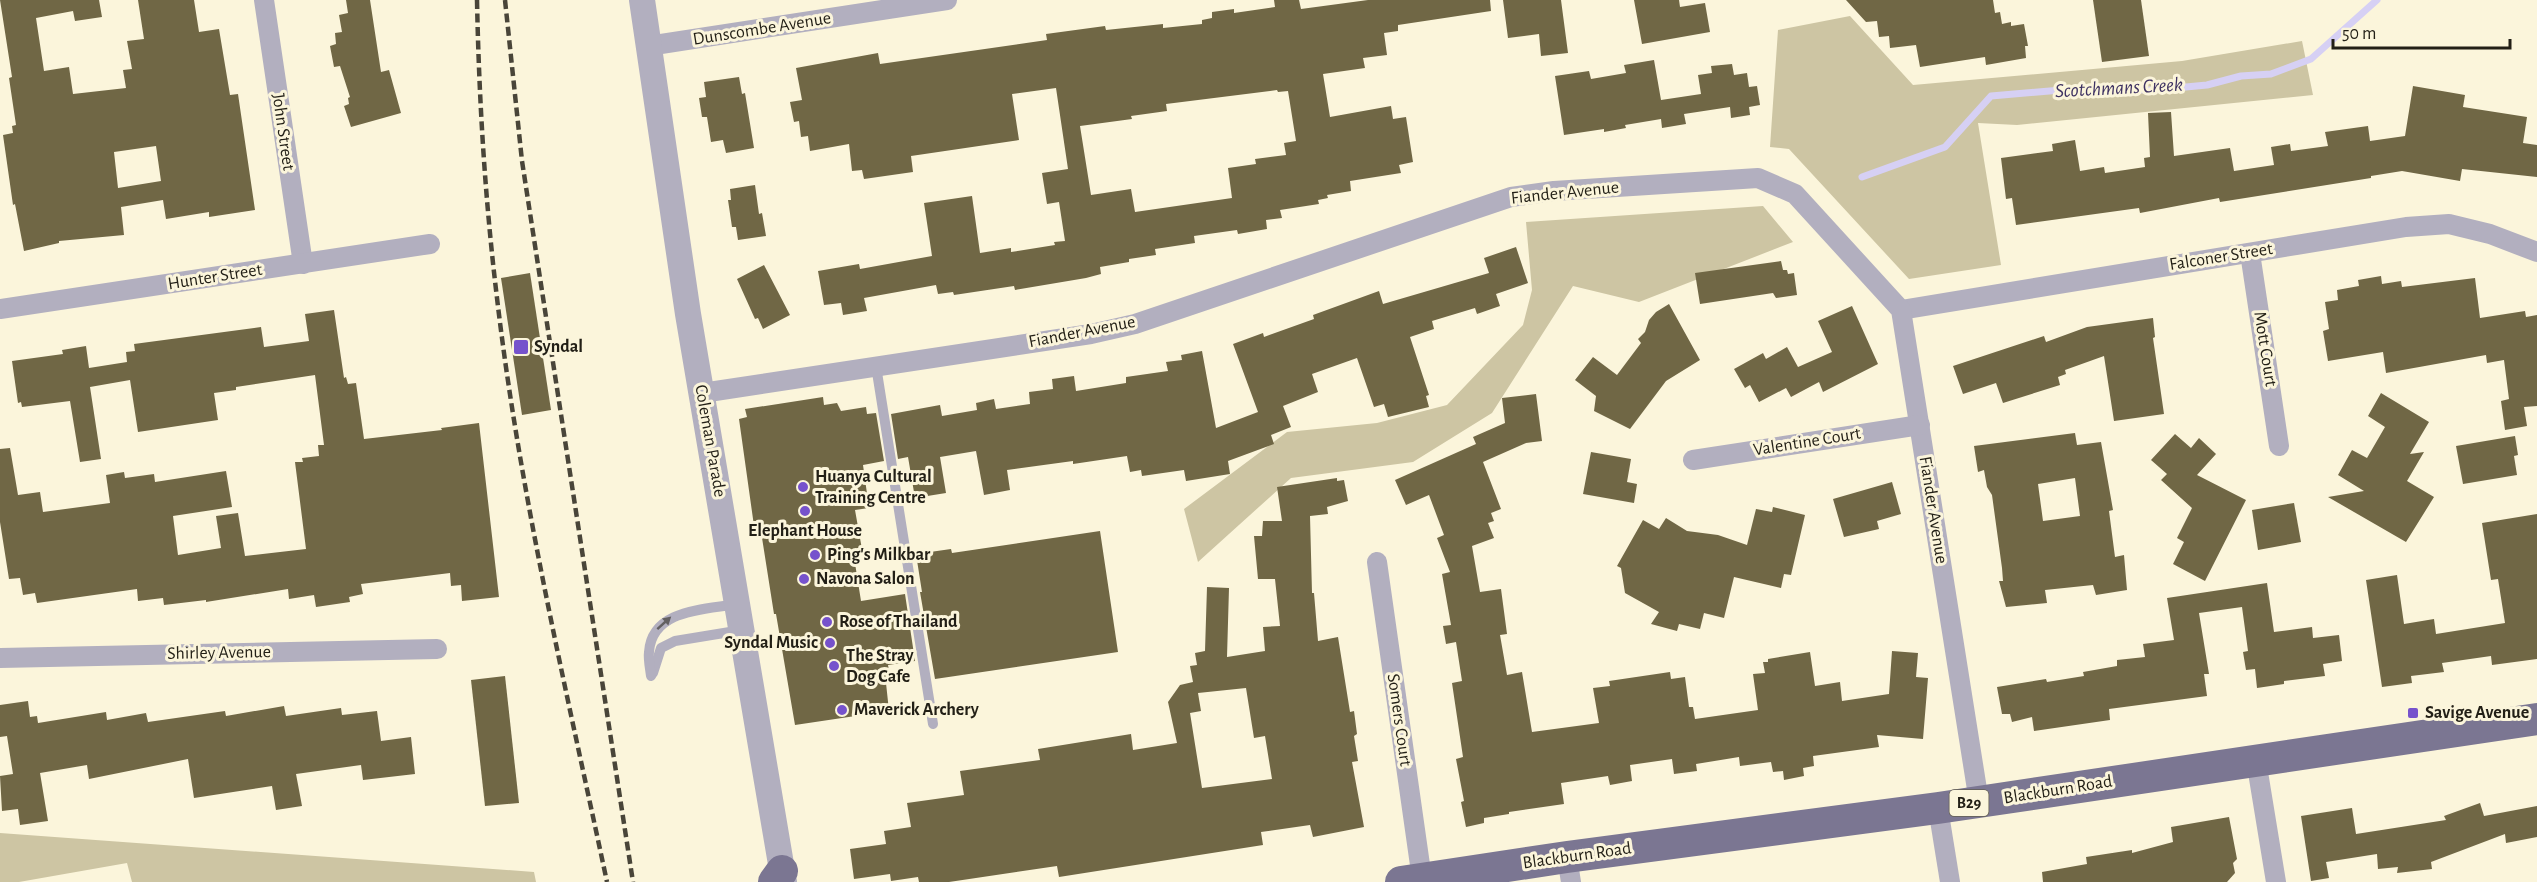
<svg xmlns="http://www.w3.org/2000/svg" width="2537" height="882" viewBox="0 0 2537 882" font-family="'Alegreya Sans',sans-serif">
<style>
.green{fill:#cdc5a3}
.lines{fill:none;stroke-linecap:round;stroke-linejoin:round}
.stream{stroke:#d6d0f4;stroke-width:7}
.building{fill:#706745;fill-rule:evenodd}
.service{stroke:#b2afbf;stroke-width:10}
.minor{stroke:#b2afbf;stroke-width:20}
.tertiary{stroke:#b2afbf;stroke-width:26}
.primary{stroke:#7b7692;stroke-width:32}
.rail{stroke:#494539;stroke-width:4.5;stroke-dasharray:9 4.5;stroke-linecap:butt}
.oneway{fill:#636062}
.poi-dot{fill:#7652cc;stroke:#fbf5db;stroke-width:2}
.labels{text-anchor:middle;dominant-baseline:central;stroke-width:6;stroke-linejoin:round;paint-order:stroke}
.shield{fill:#fbf5db;stroke:#635f51;stroke-width:1.5}
.shield-label{font-size:16px;font-weight:bold;fill:#221f16}
.street-label{font-size:18px;fill:#221f16;stroke:#fbf5db}
.poi-label{font-size:18px;font-weight:bold;fill:#221f16;stroke:#fbf5db;text-anchor:start}
.water-label{font-size:20px;font-style:italic;fill:#3e3262;stroke:#fbf5db}
</style>
<rect width="100%" height="100%" fill="#fbf5db"/>
<g class="green">
<path d="M1850 16 1913 85 2182 61 2302 41 2313 95 2017 125 1978 123 2001 265 1909 279 1789 149 1770 147 1778 30Z"/>
<path d="M1763 206 1793 242 1639 302 1573 286 1492 413 1413 462 1291 478 1198 562 1184 509 1287 432 1377 423 1447 405 1523 325 1532 290 1526 222Z"/>
<path d="M0 833 534 872 536 882H132L127 863 19 882H0Z"/>
</g>
<g class="lines">
<path class="stream" d="M1862 177 1945 147 1991 96 2073 89 2154 90 2207 85 2241 76 2271 74 2311 59 2377 0"/>
</g>
<g class="building">
<path d="M0 0H99L102 17 75 21 73 11 36 18 44 71 69 67 73 94 126 88 123 70 132 69 127 41 144 39 138 0H194L199 32 219 29 230 95 238 94 255 210 209 217V212L166 219 163 200 121 207 124 235 59 241V243L24 251 15 204 13 205 3 135 13 133 12 126 16 125 9 78 12 77ZM156 146 161 181 118 188 114 152Z"/>
<path d="M346 0H370L381 72 389 70 401 113 351 127 344 106 349 104 348 98 350 97 340 66 334 67 330 46 336 44 335 33 342 32 339 15 348 13Z"/>
<path d="M1274 0H1299L1301 9 1368 0H1490L1491 11 1398 25V31L1384 33 1387 55 1363 58 1365 68 1323 74 1330 117 1391 106 1393 119 1406 117 1413 162 1399 165 1401 173 1350 181 1351 191 1327 195 1328 198 1318 200 1319 204 1280 210 1282 218 1266 220 1267 229 1238 234 1237 230 1194 236 1195 243 1155 249 1156 255 1129 259V262L1100 267 1101 274 1086 278 1015 290 1014 286 954 295 953 292 938 294 936 285 864 298 867 311 843 315 841 303 824 305 818 271 859 264 860 269 932 256 924 203 972 196 980 253 1011 248V252L1055 245 1054 242 1065 241 1059 202 1047 204 1042 173 1068 169 1056 88 1012 94 1019 140 911 156 913 172 864 179 862 170 852 171 849 144 810 151 808 136 801 137 799 121 794 122 790 102 802 100 796 68 878 53 880 64 1047 40 1046 34 1105 26 1106 30 1163 24V28L1202 24V20L1212 18V12L1234 9V13L1275 7ZM1277 90 1278 92 1288 91 1296 141 1284 143 1286 155 1255 159 1256 164 1228 168 1232 198 1135 212 1131 189 1091 195 1080 126 1132 119 1131 116 1167 111 1166 104Z"/>
<path d="M1503 0H1561L1568 53 1541 56 1539 34 1508 38Z"/>
<path d="M1634 0H1679L1680 7 1705 3 1710 32 1642 44Z"/>
<path d="M1846 0H1993L1995 13 2000 12 2002 24 2011 22V26L2024 24 2028 46H2025L2026 58 1986 65 1985 57 1920 67 1916 45 1890 48 1889 36 1879 37 1877 21 1866 22Z"/>
<path d="M2093 0H2141L2149 56 2102 62Z"/>
<path d="M1654 60 1661 100 1701 94 1698 75 1712 73 1711 66 1732 64 1734 75 1747 73 1749 87 1757 86 1760 105 1749 107 1750 115 1731 118 1730 107 1684 114 1686 124 1662 128 1661 119 1625 125 1626 128 1604 132V129L1564 135 1555 76 1589 71 1591 79 1626 73 1624 65Z"/>
<path d="M739 77 742 94 745 93 754 148 726 153 723 140 711 142 707 117H702L699 98 706 97 704 82Z"/>
<path d="M2413 86 2465 95 2463 107 2527 117 2523 143 2537 145V177L2462 169 2460 181 2402 171 2371 176V178L2220 202 2219 198 2140 213 2139 208 2016 225 2012 198 2006 199 2001 158 2053 151 2052 144 2075 140 2080 171 2104 167 2105 173 2145 167 2144 158 2150 157 2148 113 2171 112 2174 156 2230 148 2234 171 2274 165 2271 147 2290 144 2291 151 2328 146 2325 132 2368 126 2370 141 2405 136Z"/>
<path d="M755 185 759 214 762 213 766 236 738 240 736 227H732L728 200H731L730 189Z"/>
<path d="M1516 247 1528 283 1496 294 1500 306 1477 314 1475 308 1432 321 1434 329 1410 337 1429 395 1426 396 1429 407 1388 417 1384 404 1374 407 1357 358 1312 374 1318 392 1283 406 1291 427 1271 435 1274 444 1228 461 1230 474 1186 481 1184 470 1142 476 1141 470 1130 472 1127 456 1073 464V461L1007 470 1010 490 984 495 976 451 940 457 946 493 915 498 908 457 898 459 891 414 940 405 942 416 977 410 976 403 994 399 996 409 1030 404 1029 392 1053 389 1052 379 1074 376 1076 391 1126 383V377L1168 371 1166 362 1182 360 1181 355 1202 351 1216 428 1258 412 1233 344 1263 333 1264 337 1314 319 1313 315 1379 291 1383 304 1489 273 1484 258Z"/>
<path d="M1781 261 1783 270H1787L1788 274 1794 273 1797 295 1776 298 1773 293 1700 304 1695 273Z"/>
<path d="M764 265 790 315 763 329 758 318 755 319 737 279Z"/>
<path d="M530 273 551 410 522 415 501 278Z"/>
<path d="M2381 276 2382 284 2401 281 2402 287 2475 278 2480 318 2525 311 2526 317 2537 315V406L2524 407 2527 426 2505 430 2501 401 2509 399 2504 360 2487 363 2486 355 2386 373 2383 352 2328 361 2323 331 2329 329 2325 302 2338 300 2337 290 2359 286 2358 280Z"/>
<path d="M1669 304 1700 360 1666 381 1630 429 1594 411 1596 396 1575 380 1593 357 1617 375 1641 343 1638 339 1645 332 1649 320 1656 312Z"/>
<path d="M1852 306 1878 364 1823 392 1819 382 1791 397 1786 388 1759 402 1750 385 1745 388 1734 369 1763 353 1766 359 1787 347 1798 367 1832 352 1818 321Z"/>
<path d="M334 310 344 378 346 377 348 384 356 383 364 439 442 430 441 428 479 423 499 597 462 601 461 585 451 586 450 573 361 584 363 594 349 597 350 602 316 607 314 595 289 599 288 589 206 602V600L164 605 163 598 138 601 137 589 37 603 35 593 23 595 20 578 9 579 0 522V449L10 448 18 495 40 492 43 512 110 503 106 475 124 472 125 478 154 474 155 482 226 471 232 507 173 516 178 555 221 548 216 516 238 513 245 556 306 549 295 462H303L302 458 319 456 318 445H324L315 375 236 387V390L214 393 218 420 138 432 130 380 90 387 101 459 80 462 70 401 22 407 21 402 18 403 12 361 63 354 62 350 86 346 89 368 127 362 126 352 135 351 134 344 261 327 264 347 309 341 305 314Z"/>
<path d="M2153 318 2155 337 2153 338 2164 414 2114 421 2104 356 2065 370 2066 374 2058 377 2060 385 2003 403 1996 383 1963 394 1953 366 2044 336 2046 342 2087 327Z"/>
<path d="M2381 393 2429 422 2410 454 2424 452 2407 481 2434 497 2406 542 2328 497 2364 491 2338 475 2352 450 2367 458 2385 427 2368 416Z"/>
<path d="M1536 394 1542 441 1526 443 1483 462 1501 509 1491 513 1494 521 1488 523 1494 538 1472 546 1480 592 1501 589 1507 634 1500 635 1507 675 1522 672 1532 732 1599 723 1593 688 1610 686 1609 681 1670 672 1671 679 1685 677 1689 707H1693L1695 719 1758 710 1753 674 1765 673 1763 662H1768V659L1810 652 1815 686 1840 682 1842 701 1889 694 1892 651 1918 653 1916 677 1928 678 1923 739 1877 735 1879 747 1813 756 1814 766 1803 768 1804 776 1784 780 1783 771 1773 772 1771 762 1740 766 1739 757 1696 764 1697 771 1674 774 1672 759 1630 765 1632 781 1610 785 1608 776 1561 783 1564 804 1509 812V814L1484 818V823L1466 827 1461 802 1464 801 1456 759 1463 757 1452 683 1462 681 1456 642 1446 644 1443 626 1451 625 1442 574 1450 572 1437 538 1444 535 1429 495 1406 505 1395 480 1476 444 1473 437 1505 423 1502 398Z"/>
<path d="M823 397 824 405 837 403 841 411 866 407 867 414 876 413 884 461 863 465 869 508 855 510 863 555 854 557 861 601 905 594 915 661 888 665 891 682 886 683 889 711 795 725 776 614H774L760 525 754 526 739 419 747 417 745 409Z"/>
<path d="M2075 433 2077 445 2101 442 2113 510 2109 511 2115 557 2124 555 2127 590 2096 595 2093 585 2045 590 2047 603 2006 607 1999 581H2003L2002 568 1992 495 1987 487 1984 470 1978 472 1974 446ZM2075 478 2080 516 2043 521 2038 484Z"/>
<path d="M2175 434 2191 448 2199 438 2216 454 2197 475 2246 500 2205 581 2173 564 2184 542 2177 538 2192 508 2161 480 2167 474 2151 460Z"/>
<path d="M2515 436 2518 455 2514 456 2517 475 2463 484 2456 446Z"/>
<path d="M1591 452 1631 459 1627 482 1637 484 1634 503 1583 494Z"/>
<path d="M1337 478V481L1344 480 1348 501 1327 507 1328 514 1310 516 1312 593H1314L1318 641 1338 637 1350 712 1354 711 1357 734 1354 736 1358 761 1352 762 1364 827 1313 837 1310 825 1261 832 1263 845 1059 877 1057 866 949 882H919L918 877 891 881 890 874 854 879 850 849 886 844 884 831 911 827 907 803 964 795 960 771 1040 760 1038 749 1131 734 1133 750 1177 743 1168 702 1180 685 1193 682 1190 666 1197 665 1195 653 1205 651 1207 587 1229 588 1227 657 1265 651 1263 627 1280 626 1275 579H1258L1254 536H1262L1263 521H1282L1277 487ZM1246 688 1254 738 1265 736 1272 779 1202 788 1190 713 1201 711 1198 693Z"/>
<path d="M1892 482 1901 514 1877 521 1879 529 1844 537 1833 499Z"/>
<path d="M2294 503 2301 542 2258 550 2252 510Z"/>
<path d="M1773 507 1805 515 1791 575 1784 574 1781 588 1734 577 1724 618 1704 613 1700 629 1679 624 1677 631 1651 624 1659 612 1625 593 1621 568 1617 566 1643 520 1659 529 1666 518 1687 531 1718 535 1747 545 1756 509 1772 512Z"/>
<path d="M2537 514V659L2492 665 2491 656 2442 663 2444 672 2411 676 2412 683 2382 687 2366 580 2397 575 2404 624 2434 619 2436 634 2505 623 2498 579 2491 580 2482 523Z"/>
<path d="M1100 531 1118 652 935 679 920 592H922L916 554 951 549 952 553Z"/>
<path d="M2267 583 2274 632 2312 627 2313 638 2339 635 2342 661 2323 664 2325 676 2284 681V684L2257 688 2255 669 2246 670 2243 652 2248 651 2242 607 2199 613 2209 674H2204L2207 696 2109 709 2110 720 2034 731 2032 717 2012 722 2010 714H2002L1997 687 2046 679 2047 682 2084 676 2083 672 2117 666V660L2145 657 2143 644 2174 640 2167 598Z"/>
<path d="M505 676 519 803 485 806 471 680Z"/>
<path d="M28 701 30 717 37 716 38 723 106 712 107 720 146 713 148 722 225 711 226 716 284 706 286 716 341 708 342 715 377 711 381 741 411 737 415 774 363 780 361 765 296 774 302 806 276 810 272 786 194 798 188 759 89 779 87 765 40 773 48 821 20 825 18 809 2 811 0 776 13 774 7 736 0 737V705Z"/>
<path d="M2480 803 2484 816 2537 806V837L2506 843 2505 834 2431 862 2432 869 2397 873 2398 867 2378 869 2377 854 2326 862 2329 878 2311 881 2301 816 2352 808 2356 834 2446 820 2444 816Z"/>
<path d="M2229 817 2237 859 2233 863 2235 873 2227 882H2043L2042 872 2087 864 2086 857 2132 850V853L2173 842 2171 827Z"/>
</g>
<g class="lines">
<g class="service">
<path d="M876 366 933 724"/>
<path d="M653 673 661 648 675 641 742 630"/>
<path d="M651 676C650 668 648 659 649 652 652 609 704 610 737 604"/>
</g>
<g class="minor">
<path d="M264 0 303 264"/>
<path d="M648 46 947 0"/>
<path d="M2250 253 2279 446"/>
<path d="M0 309 430 244"/>
<path d="M1901 310 2406 227 2449 224 2490 234 2537 252"/>
<path d="M702 393 1091 334 1135 324 1511 197 1554 191 1758 178 1795 194 1901 310 1979 802"/>
<path d="M1693 460 1920 425"/>
<path d="M1377 562 1422 879"/>
<path d="M0 658 437 649"/>
<path d="M2256 760 2276 882"/>
<path d="M1938 808 1950 882"/>
<path d="M1567 857 1571 882"/>
</g>
<path class="tertiary" d="M642 0 688 314 784 882"/>
<g class="primary">
<path d="M774 882 782 871"/>
<path d="M1401 882 1567 857 1938 808 2537 719"/>
</g>
<g class="rail">
<path d="M477 0C479 100 485 199 497 298 520 495 566 689 607 882"/>
<path d="M505 0 522 161 633 882"/>
</g>
</g>
<defs><path id="oneway-solid" d="M-6-.8H1V-3.2L6.5 0L1 3.2V.8H-6Z" transform="scale(1.5)"/></defs>
<use class="oneway" href="#oneway-solid" transform="translate(664 623) rotate(-42)"/>
<g class="poi-dot">
<rect x="513" y="339" width="16" height="16" rx="3"/>
<circle cx="803" cy="487" r="6"/>
<circle cx="805" cy="511" r="6"/>
<circle cx="815" cy="555" r="6"/>
<circle cx="804" cy="579" r="6"/>
<circle cx="827" cy="622" r="6"/>
<circle cx="830" cy="643" r="6"/>
<circle cx="834" cy="666" r="6"/>
<circle cx="842" cy="710" r="6"/>
<rect x="2407" y="707" width="12" height="12" rx="3"/>
</g>
<g class="labels">
<rect class="shield" x="1949.5" y="790" width="39" height="26" rx="4.5"/>
<g class="shield-label">
<text x="1969" y="803">B29</text>
</g>
<g class="street-label">
<text transform="translate(762 29) rotate(-9)">Dunscombe Avenue</text>
<text transform="translate(283 132) rotate(82)">John Street</text>
<text transform="translate(1565 193) rotate(-6)">Fiander Avenue</text>
<text transform="translate(2221 257) rotate(-9)">Falconer Street</text>
<text transform="translate(215 277) rotate(-9)">Hunter Street</text>
<text transform="translate(1082 332) rotate(-11)">Fiander Avenue</text>
<text transform="translate(2265 349) rotate(81)">Mott Court</text>
<text transform="translate(710 441) rotate(80)">Coleman Parade</text>
<text transform="translate(1807 442) rotate(-9)">Valentine Court</text>
<text transform="translate(1933 510) rotate(81)">Fiander Avenue</text>
<text transform="translate(219 653) rotate(-1)">Shirley Avenue</text>
<text transform="translate(1399 720) rotate(82)">Somers Court</text>
<text transform="translate(2058 790) rotate(-9)">Blackburn Road</text>
<text transform="translate(1577 856) rotate(-8)">Blackburn Road</text>
</g>
<g class="poi-label">
<text x="534" y="347">Syndal</text>
<text x="815" y="477">Huanya Cultural<tspan x="815" dy="21">Training Centre</tspan></text>
<text x="805" y="531" text-anchor="middle">Elephant House</text>
<text x="827" y="555">Ping's Milkbar</text>
<text x="816" y="579">Navona Salon</text>
<text x="839" y="622">Rose of Thailand</text>
<text x="818" y="643" text-anchor="end">Syndal Music</text>
<text x="846" y="656">The Stray<tspan x="846" dy="21">Dog Cafe</tspan></text>
<text x="854" y="710">Maverick Archery</text>
<text x="2425" y="713">Savige Avenue</text>
</g>
<g class="water-label">
<text transform="translate(2119 88) rotate(-3)">Scotchmans Creek</text>
</g>
</g>
<path d="M2333 39v9h177v-9" fill="none" stroke="#221f16" stroke-width="3"/>
<text x="2342" y="39" font-size="18" fill="#221f16" stroke="#fbf5db" stroke-width="4.5" paint-order="stroke">50 m</text>
</svg>
